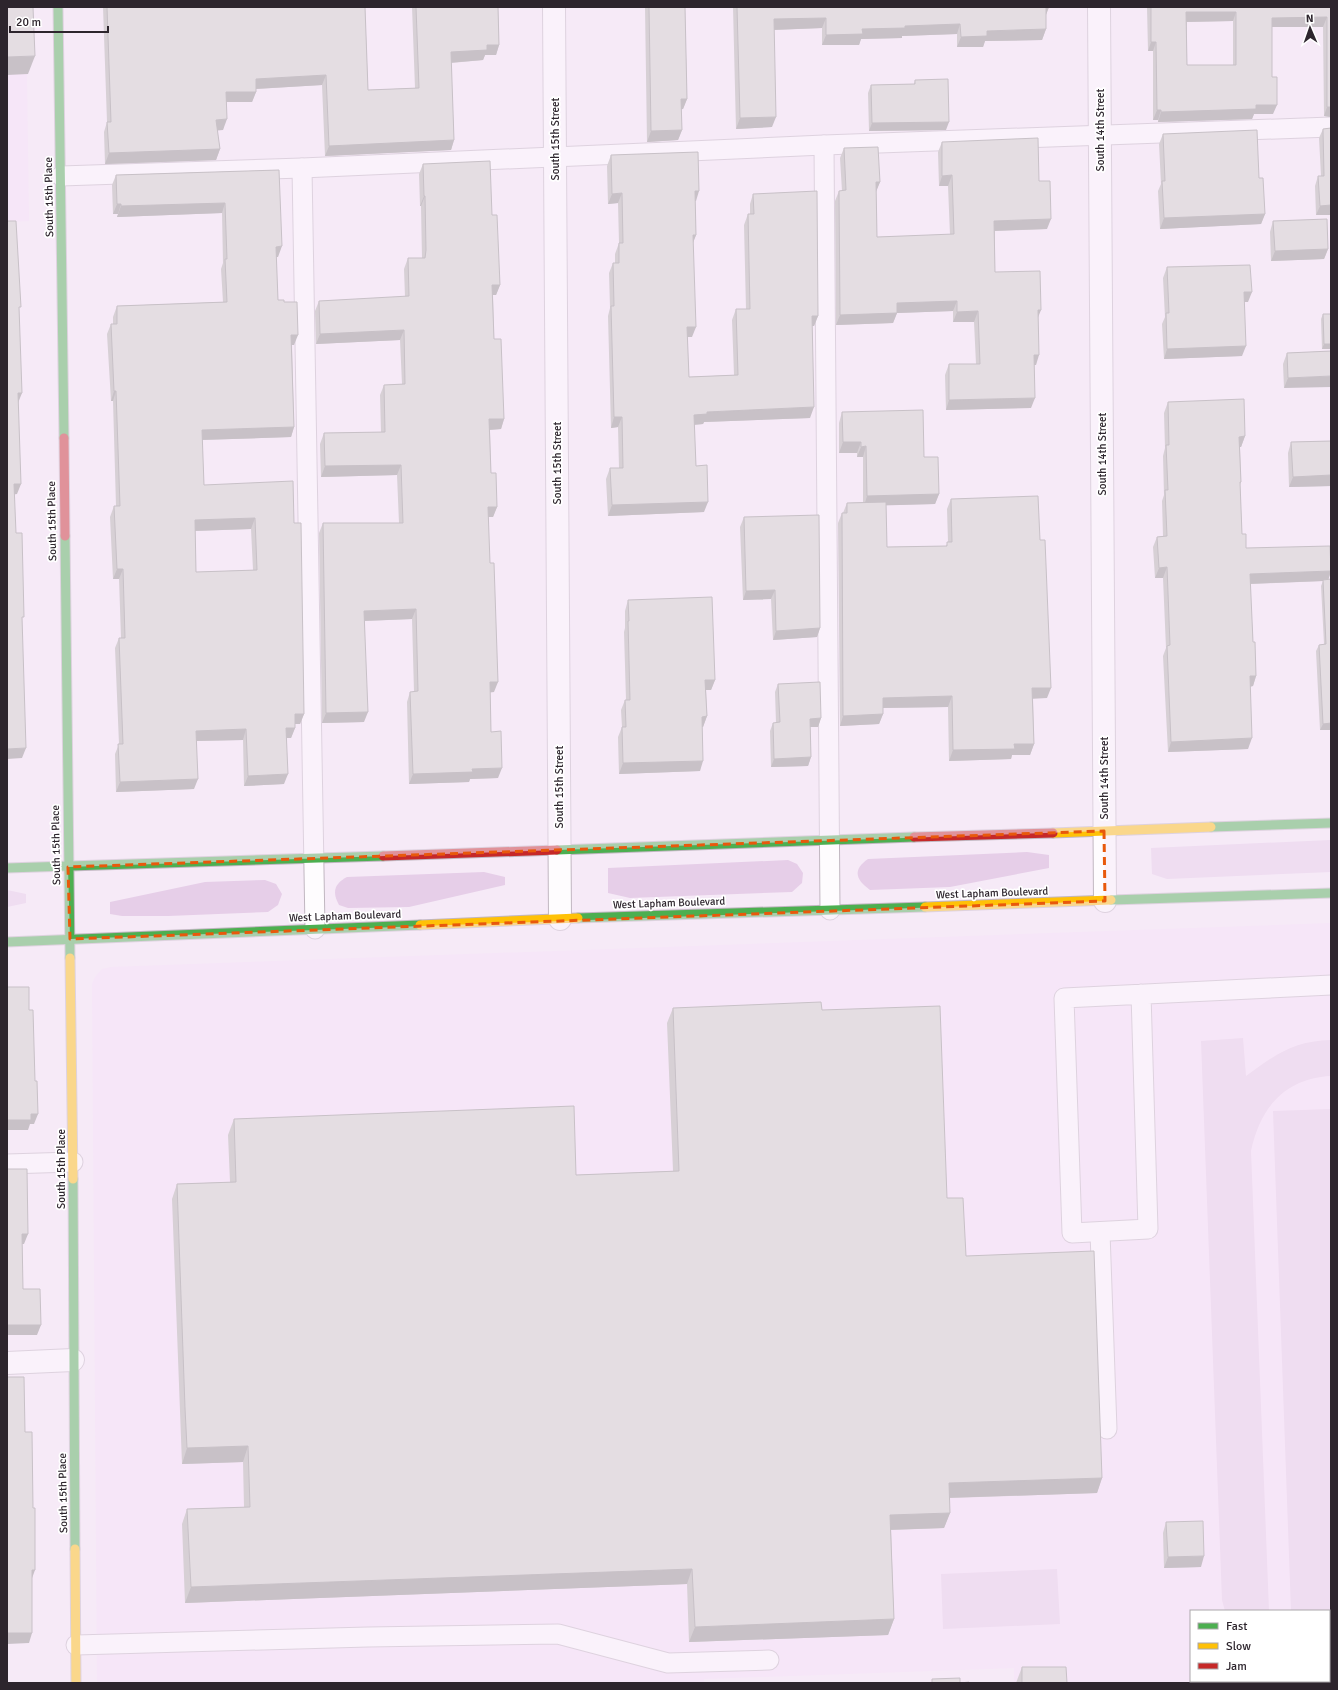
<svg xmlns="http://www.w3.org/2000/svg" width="1338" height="1690" viewBox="0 0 1338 1690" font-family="Signika,sans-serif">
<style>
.built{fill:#f7e2f8;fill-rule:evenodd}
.green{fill:#e6cee8}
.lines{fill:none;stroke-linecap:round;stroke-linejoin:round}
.lane-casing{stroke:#c1b7c1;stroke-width:21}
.street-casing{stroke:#c1b7c1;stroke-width:24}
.fast-casing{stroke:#c1b7c1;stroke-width:11}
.slow-casing{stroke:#c1b7c1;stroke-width:11}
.jam-casing{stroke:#c1b7c1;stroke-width:11}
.lane{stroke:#fefcfe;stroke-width:19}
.street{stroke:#fefcfe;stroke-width:22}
.fast{stroke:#4caf50;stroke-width:9}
.slow{stroke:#ffc107;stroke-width:9}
.jam{stroke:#c62828;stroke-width:9}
.wall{fill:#b1b1ac;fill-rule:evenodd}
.shaded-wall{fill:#90908c}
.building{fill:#cecec8;stroke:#90908c;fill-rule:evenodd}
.marked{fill:none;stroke:#e8590c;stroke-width:3;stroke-dasharray:8 5;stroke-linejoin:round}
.labels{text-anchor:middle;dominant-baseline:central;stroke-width:3.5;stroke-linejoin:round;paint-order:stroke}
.street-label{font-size:11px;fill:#2d252d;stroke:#fff}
</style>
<rect width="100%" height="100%" fill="#f6eaf7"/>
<g class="built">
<path d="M7 7H26L29 221 7 222Z"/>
<path d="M1331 923V1683H1014V1668L704 1679V1683H97L92 984 95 977 102 969 111 967ZM1191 1611H1329V1681H1191Z"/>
</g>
<g class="green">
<path d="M1330 840 1331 872 1167 879 1152 874 1151 848Z"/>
<path d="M1027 852 1049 855V868L950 887 870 890C856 880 852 870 868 859Z"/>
<path d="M788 860 797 864 803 873 802 883 792 892 630 898 608 893V868Z"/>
<path d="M484 872 505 877V885L409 907 348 908 339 905C332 892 334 884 347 877Z"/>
<path d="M265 880 276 884 282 894 278 905 268 912 168 916H122L110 914V902L205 882Z"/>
<path d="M7 890 26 894V903L7 907Z"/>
<path d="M1243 1038 1246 1076C1275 1055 1293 1041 1331 1040V1076C1285 1078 1260 1108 1251 1151L1269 1611H1225L1222 1600 1201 1041Z"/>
<path d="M1331 1109V1645H1329V1611H1291L1273 1111Z"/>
<path d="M1057 1569 1060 1624 943 1629 941 1574Z"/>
<path d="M1329 1673 1331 1674V1683H1272L1269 1681H1329Z"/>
</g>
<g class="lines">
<defs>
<g id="lane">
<path d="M824 145 830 910"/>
<path d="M302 168 315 929"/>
<path d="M61 176 302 168 824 145 1331 127"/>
<path d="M1141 994 1148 1229 1072 1233 1064 998 1331 985"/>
<path d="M7 1164 73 1162"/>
<path d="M1100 1232 1107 1429"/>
<path d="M76 1645 368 1637 558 1634 668 1663 769 1660"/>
</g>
<g id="street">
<path d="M554 7 560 919"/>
<path d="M1099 7 1105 901"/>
<path d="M7 1363 73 1360"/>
</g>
<g id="fast">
<path d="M58 7 64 438"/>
<path d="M65 536 70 958"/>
<path d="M1211 827 1331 823"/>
<path d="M557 850 914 837"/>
<path d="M7 868 383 856"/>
<path d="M1111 900 1331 893"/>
<path d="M578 918 925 907"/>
<path d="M7 942 420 925"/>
<path d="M73 1179 75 1549"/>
</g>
<g id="slow">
<path d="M1053 833 1211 827"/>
<path d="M925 907 1111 900"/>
<path d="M420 925 578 918"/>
<path d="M70 958 73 1179"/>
<path d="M75 1549 76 1683"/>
</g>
<g id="jam">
<path d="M64 438 65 536"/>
<path d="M914 837 1053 833"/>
<path d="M383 856 557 850"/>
</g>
</defs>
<use href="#lane" class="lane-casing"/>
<use href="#street" class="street-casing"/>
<use href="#fast" class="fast-casing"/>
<use href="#slow" class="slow-casing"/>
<use href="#jam" class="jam-casing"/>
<use href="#lane" class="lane"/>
<use href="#street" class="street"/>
<use href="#fast" class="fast"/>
<use href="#slow" class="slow"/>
<use href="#jam" class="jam"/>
</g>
<g class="wall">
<path d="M103 7H365L368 90 415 88 412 7H498L499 45 496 55H485L483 60 451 63 454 140 451 150 325 156 322 85 256 89V92L252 102H226L223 130H217L220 149 216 160 105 164 104 132 107 122Z"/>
<path d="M645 7H685L687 99 683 109H681L682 130 678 140 647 142Z"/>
<path d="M733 7H1049L1046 15V29L1042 40 985 41 983 47H957V34L902 36V38L861 39 859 45H822V28L774 30 772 127 736 129Z"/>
<path d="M1147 7H1331V117L1324 116 1323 27H1272V77L1273 114H1254L1252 119 1158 122V120H1153V51H1148ZM1233 21V65H1187V22Z"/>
<path d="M915 80 946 130 869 131 868 93 871 85 914 84Z"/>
<path d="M1323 129 1331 215H1316L1315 186 1318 176H1321L1319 138Z"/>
<path d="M1163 134 1265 214 1261 224 1160 229 1158 191 1161 184 1159 144Z"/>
<path d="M942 142 1039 181 1047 229 995 231V272L1038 318 1036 365H1034L1031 408 946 410 945 375 949 364H976L974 322H953V311L897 313 893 323 836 325 835 201 839 191H842L840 158 844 148 880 182 876 191 877 237 950 235 948 186H939L938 152Z"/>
<path d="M611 155 696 201H695L696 235 693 243 692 337H687L689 377 734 375 732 320 736 309H746L744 225 748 214H750V204L753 194 818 316 814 326H812L810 418 704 422 703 424 694 425 696 466 704 512 608 516 606 479 610 468H619L618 427 611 428 608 316 610 308 609 273 613 263H615V254L619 243 618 203 608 204 607 166Z"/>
<path d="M423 164 492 215 500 285 496 295H493L494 339 504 419 501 429 490 430 491 473 497 507 493 517H488L494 692H490L491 732 498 778 470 779 469 782 409 784 407 702 410 692H414L412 619 365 621 364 722 322 723 319 533 323 523H399L397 475 321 477 320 444 324 433 381 432 380 395 384 385 402 384 400 340 316 344 315 311 319 301 405 297 404 269 408 258H422L421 206H420L419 174Z"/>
<path d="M279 170 278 257H276L278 300 284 302 294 345H292L294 427 291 437 202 440 204 485 294 523 304 714 300 724H295V728L291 738H287L284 784 244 786 243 740 197 741 194 789 116 792 115 754 119 744 115 648 119 638H121L119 579H113L110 517 114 506H116L113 401H111L107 334 111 324H113V317L117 306 223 302 221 269 223 263 222 213 117 217 118 214H113L112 185 116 175ZM251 529 253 570 196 572 195 531Z"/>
<path d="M1273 221 1328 249 1324 259 1271 261 1270 232Z"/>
<path d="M1167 267 1248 302H1244L1242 356 1164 359 1162 324 1165 317 1163 278Z"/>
<path d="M1323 314 1331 349H1322L1321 319Z"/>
<path d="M1331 351 1284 388 1283 364 1287 353Z"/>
<path d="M1168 402 1245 436 1241 447H1240L1241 482 1240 485 1242 534 1246 548 1331 561V572L1328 579 1331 730H1320L1316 651 1319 645 1324 644 1321 586 1323 581 1250 584 1253 642 1256 676 1253 686 1250 687 1248 749 1168 752 1163 656 1166 648 1163 578H1155L1153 547 1157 537 1163 536 1162 501 1164 495 1163 456 1165 448 1164 413Z"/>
<path d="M842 412 924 457 939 494 935 504 886 505 887 547 946 546 948 542 947 509 951 499 1040 540 1047 698H1033L1034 744 1030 755H1012L1011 759 949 761 948 707 883 708V714L879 724 840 726 838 523 842 513H843L847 503 863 502V457H857V453H839V423Z"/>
<path d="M1331 441V486L1289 487 1288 453 1291 442Z"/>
<path d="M744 517 820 628 817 637 773 640 771 599 743 600 740 527Z"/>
<path d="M628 600 715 680 711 690H706L707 716 703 727H702L700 771 619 774 618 737 622 727 621 710 625 700H626L624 632 625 628V611Z"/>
<path d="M778 684 821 718 818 727H810L811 757 808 766 771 767 770 731 773 723H776L775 692Z"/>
<path d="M673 1008 822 1010 947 1198 966 1256 1102 1478 1097 1493 949 1498 950 1513 944 1528 891 1530 894 1619 888 1635 689 1642 687 1584 185 1603 182 1524 187 1509 244 1507 243 1462 182 1464 172 1199 177 1184 230 1182 228 1135 234 1119 576 1175 673 1171 667 1023Z"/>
<path d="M1166 1522 1201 1567 1164 1568 1163 1533Z"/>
<path d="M1022 1667 1067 1683H1016Z"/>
</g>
<g class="shaded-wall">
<path d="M1046 7H1049L1045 17Z"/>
<path d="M1186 12H1236L1233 21 1183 22Z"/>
<path d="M1327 17 1323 27H1269L1272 18Z"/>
<path d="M826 18 822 28 770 30 774 19Z"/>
<path d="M960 24 957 34 902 36V38L861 39 859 45H822L826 35 862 29 905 26Z"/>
<path d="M1046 29 1042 40 985 41 983 47H957L961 37 987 31Z"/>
<path d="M1151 42H1156L1153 51H1148Z"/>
<path d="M487 45H499L496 55H485L483 60 447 63 451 52Z"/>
<path d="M35 56 28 74 7 75V57Z"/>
<path d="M326 75 322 85 252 89 256 79Z"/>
<path d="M226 92H256L252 102H222Z"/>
<path d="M681 99H687L683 109 677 110Z"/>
<path d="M1256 105H1277L1273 114H1254L1252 119 1158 122 1161 112Z"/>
<path d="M1327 107H1331V117L1324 116Z"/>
<path d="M1157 110H1161L1158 120H1153Z"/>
<path d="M776 117 772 127 736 129 740 118Z"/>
<path d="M227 119 223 130 212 131 216 120Z"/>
<path d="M949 122 946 130 869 131 872 123Z"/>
<path d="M682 130 678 140 647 142 651 131Z"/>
<path d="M454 140 451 150 325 156 329 146Z"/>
<path d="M220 149 216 160 105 164 109 153Z"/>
<path d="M952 175 948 186H939L942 176Z"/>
<path d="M876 182H880L876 192Z"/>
<path d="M695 191H699L696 201H691Z"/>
<path d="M622 193 618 203 608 204 612 194Z"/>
<path d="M424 196H425L421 206H420Z"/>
<path d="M225 203 222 213 117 217 121 206Z"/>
<path d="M117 204H121L118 214H113Z"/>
<path d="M1331 205V215H1316L1320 206Z"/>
<path d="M1265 214 1261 224 1160 229 1164 218Z"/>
<path d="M1051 219 1047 229 991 231 994 221Z"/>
<path d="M693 235H696L692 245Z"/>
<path d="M282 246 278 257H272L276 247Z"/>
<path d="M1328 249 1324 259 1271 261 1275 251Z"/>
<path d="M492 285H500L496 295H489Z"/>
<path d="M1244 292H1252L1248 302H1240Z"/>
<path d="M957 301 953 311 897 313 893 323 836 325 840 315 897 303Z"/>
<path d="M1038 310H1041L1037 320Z"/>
<path d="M978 311 974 322H953L957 312Z"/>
<path d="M812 316H818L814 326H808Z"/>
<path d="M687 327H696L692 337H683Z"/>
<path d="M404 330 400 340 316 344 320 334Z"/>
<path d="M291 335H298L294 345H288Z"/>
<path d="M1324 344H1331V349H1322Z"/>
<path d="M1246 346 1242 356 1164 359 1167 349Z"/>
<path d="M1034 355H1039L1036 365H1030Z"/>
<path d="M1331 376V387L1284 388 1288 378Z"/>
<path d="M114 391H116L113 401H111Z"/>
<path d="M18 393H22L18 403Z"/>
<path d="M1035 398 1031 408 946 410 949 400Z"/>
<path d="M814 407 810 418 704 422 703 424 690 425 694 415 707 412Z"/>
<path d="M614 417H622L618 427 611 428Z"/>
<path d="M489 419H504L501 429 486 430Z"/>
<path d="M294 427 291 437 198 440 202 430Z"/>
<path d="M1245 436 1241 447H1236L1239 437Z"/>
<path d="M843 442H861L857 453H839Z"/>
<path d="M866 446 863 457H857L861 447Z"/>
<path d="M401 465 397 475 321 477 325 466Z"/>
<path d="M1331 475V486L1289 487 1293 477Z"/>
<path d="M14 484H21L17 494 10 495Z"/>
<path d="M939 494 935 504 864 506 867 496Z"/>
<path d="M708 502 704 512 608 516 612 505Z"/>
<path d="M488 507H497L493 517H484Z"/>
<path d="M255 518 251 529 191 531 195 520Z"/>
<path d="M1167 567 1163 578H1155L1159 568Z"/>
<path d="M117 569H123L119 579H113Z"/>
<path d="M1331 571 1328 581 1323 580V581L1246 584 1250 574Z"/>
<path d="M775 590 771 599 743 600 746 591Z"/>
<path d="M416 609 412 619 361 621 364 611Z"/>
<path d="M820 628 817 637 773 640 776 631Z"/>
<path d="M1250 676H1256L1253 686 1246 687Z"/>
<path d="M705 680H715L711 690H702Z"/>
<path d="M490 682H498L494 692 486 693Z"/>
<path d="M1032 688H1051L1047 698 1029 699Z"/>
<path d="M952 696 948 707 879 708 883 698Z"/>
<path d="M368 712 364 722 322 723 326 713Z"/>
<path d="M295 714H304L300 724H291Z"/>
<path d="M883 714 879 724 840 726 843 716Z"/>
<path d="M707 716 703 727H698L702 717Z"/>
<path d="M821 718 818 727H807L810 719Z"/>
<path d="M1331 723V730H1320L1323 724Z"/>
<path d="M286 728H295L291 738H283Z"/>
<path d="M246 729 243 740 193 741 196 731Z"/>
<path d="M1252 738 1248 749 1168 752 1171 742Z"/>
<path d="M1014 744H1034L1030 755H1012L1011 759 949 761 953 750Z"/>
<path d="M26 748 22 758 7 759V749Z"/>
<path d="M811 757 808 766 771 767 774 759Z"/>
<path d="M703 761 700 771 619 774 623 763Z"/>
<path d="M502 768 498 778 470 779 469 782 409 784 413 774 472 769Z"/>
<path d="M288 774 284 784 244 786 248 776Z"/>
<path d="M198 779 194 789 116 792 120 782Z"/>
<path d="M31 1114H38L34 1124H30L28 1130H7V1120Z"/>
<path d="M22 1234H28L24 1244H18Z"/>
<path d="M7 1325H41L37 1335H7Z"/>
<path d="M248 1446 243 1462 182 1464 187 1448Z"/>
<path d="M1102 1478 1097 1493 943 1498 949 1483Z"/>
<path d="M950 1513 944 1528 884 1530 890 1515Z"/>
<path d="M1204 1556 1201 1567 1164 1568 1168 1557Z"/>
<path d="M692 1569 687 1584 185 1603 191 1587Z"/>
<path d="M32 1570H35L31 1581Z"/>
<path d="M894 1619 888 1635 689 1642 695 1627Z"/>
<path d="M7 1633H32L29 1643 7 1644Z"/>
</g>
<g class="building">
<path d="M7 7H33L35 56 7 57Z"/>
<path d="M107 7H365L368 90 419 88 416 7H498L499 45H487V50L451 52 454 140 329 146 326 75 256 79V92H226L227 119 216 120 220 149 109 153 107 122H111Z"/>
<path d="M649 7H685L687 99H681L682 130 651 131Z"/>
<path d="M737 7H1046V29L987 31V36L961 37 960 24 905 26V28L862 29 863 34 826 35V18L774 19 776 117 740 118Z"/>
<path d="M1151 7H1331V107H1327V17L1272 18V77H1277V105H1256V109L1161 112V110H1157L1156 42H1151ZM1186 12H1236V65H1187Z"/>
<path d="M948 79 949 122 872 123 871 85 915 84V80Z"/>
<path d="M1331 128V205L1320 206 1318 176H1324L1323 129Z"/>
<path d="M1257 130 1259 178H1263L1265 214 1164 218 1162 181H1165L1163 134Z"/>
<path d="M1038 138 1039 181H1050L1051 219 994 221 995 272 1040 271 1041 310H1038L1039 355H1034L1035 398 949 400V364H980L978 311 957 312V301L897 303V313L840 315 839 191 846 190 844 148 878 147 880 182H876L877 237 954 234 952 175 942 176V142Z"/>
<path d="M698 152 699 191H695L696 235H693L696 327H687L689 377 738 375 736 309H750L748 214H754L753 194 817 191 818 316H812L814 407 707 412V414L694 415 696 466 707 465 708 502 612 505 610 468H623L622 417H614L611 306H614L613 263H619V243H623L622 193 612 194 611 155Z"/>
<path d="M490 161 492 215H497L500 285H492L494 339H501L504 419H489L491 473H496L497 507H488L490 563H494L498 682H490L491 732 501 731 502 768 472 769 473 772 413 774 410 692 418 691 416 609 364 611 368 712 326 713 323 523H403L401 465 325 466 324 433 385 432 384 385 405 384 404 330 320 334 319 301 409 296 408 258H425L426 250 425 196H424L423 164Z"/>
<path d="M279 170 282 246 276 247 278 300H284V302H297L298 335H291L294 427 202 430 204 485 293 481 294 523H301L304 714H295V728H286L288 774 248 776 246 729 196 731 198 779 120 782 118 744H123L119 638H125L123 569H117L114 506H120L116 391H114L111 324H117V306L227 302 225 259H227L225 203 121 206V204H117L116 175ZM255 518 257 570 196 572 195 520Z"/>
<path d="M1327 219 1328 249 1275 251 1273 221Z"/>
<path d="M7 221H16L21 307H19L22 393H18L21 484H14L16 533H22L24 617H22L26 748 7 749Z"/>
<path d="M1250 265 1252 292H1244L1246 346 1167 349 1166 313H1169L1167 267Z"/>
<path d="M1323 314H1331V344H1324Z"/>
<path d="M1331 351V376L1288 378 1287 353Z"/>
<path d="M1244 399 1245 436 1239 437 1241 482H1240L1242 534H1246V548L1330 546 1331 571 1250 574 1253 642H1255L1256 676H1250L1252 738 1171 742 1167 646 1170 645 1167 567 1159 568 1157 537 1167 536 1165 490H1168L1166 445H1169L1168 402Z"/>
<path d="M923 410 924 457H938L939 494 867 496 866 446 861 447V442H843L842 412Z"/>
<path d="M1331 441V475L1293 477 1291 442Z"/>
<path d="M1038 496 1040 540H1045L1051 688H1032L1034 744H1014L1015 749 953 750 952 696 883 698V714L843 716 842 513H847V503L886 502 887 547 947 546V542H952L951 499Z"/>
<path d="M819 515 820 628 776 631 775 590 746 591 744 517Z"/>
<path d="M1331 579V723L1323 724 1319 645 1326 644 1323 580Z"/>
<path d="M712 597 715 680H705L707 716 702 717 703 761 623 763 622 727H626L625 700H630L628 621H629L628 600Z"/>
<path d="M820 682 821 718 810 719 811 757 774 759 773 723 780 722 778 684Z"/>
<path d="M7 987H29V1010H33L35 1081H37L38 1114H31V1120H7Z"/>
<path d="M821 1002 822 1010 940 1006 947 1198H963L966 1256 1094 1251 1102 1478 949 1483 950 1513 890 1515 894 1619 695 1627 692 1569 191 1587 187 1509 250 1507 248 1446 187 1448 185 1408 177 1184 236 1182 234 1119 574 1106 576 1175 679 1171 673 1008Z"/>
<path d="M7 1169H27L28 1234H22L23 1289H40L41 1325H7Z"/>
<path d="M7 1377H24L25 1432H32L33 1508H35V1570H32V1633H7Z"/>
<path d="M1203 1521 1204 1556 1168 1557 1166 1522Z"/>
<path d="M1022 1667H1066L1067 1683H1022Z"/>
<path d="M960 1678V1683L969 1682V1683H932V1679Z"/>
</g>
<path d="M0 0H1338V1690H0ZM1104 831 1105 901 70 939 68 867Z" fill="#f6eaf7" fill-opacity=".55" fill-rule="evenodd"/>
<path class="marked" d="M1104 831 1105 901 70 939 68 867Z"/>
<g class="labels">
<g class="street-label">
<text transform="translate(1100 130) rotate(-90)">South 14th Street</text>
<text transform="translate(555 139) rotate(-90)">South 15th Street</text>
<text transform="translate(49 197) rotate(-91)">South 15th Place</text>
<text transform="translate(1102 454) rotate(-90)">South 14th Street</text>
<text transform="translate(557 463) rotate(-90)">South 15th Street</text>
<text transform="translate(52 521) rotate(-91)">South 15th Place</text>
<text transform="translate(1104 778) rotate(-90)">South 14th Street</text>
<text transform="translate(559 787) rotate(-90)">South 15th Street</text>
<text transform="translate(56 845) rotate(-91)">South 15th Place</text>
<text transform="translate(992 893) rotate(-2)">West Lapham Boulevard</text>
<text transform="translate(669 903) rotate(-2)">West Lapham Boulevard</text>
<text transform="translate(345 916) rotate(-2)">West Lapham Boulevard</text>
<text transform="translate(61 1169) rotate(-90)">South 15th Place</text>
<text transform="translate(63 1493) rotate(-91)">South 15th Place</text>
</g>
</g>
<rect width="1338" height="1690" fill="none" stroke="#2d252d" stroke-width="16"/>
<rect x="1190" y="1610" width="140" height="72" fill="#ffffff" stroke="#aba8ab"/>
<rect x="1198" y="1623" width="20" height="6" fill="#4caf50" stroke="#aba8ab"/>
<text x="1226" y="1630" font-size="12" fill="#2d252d">Fast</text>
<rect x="1198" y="1643" width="20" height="6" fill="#ffc107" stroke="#aba8ab"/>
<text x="1226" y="1650" font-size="12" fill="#2d252d">Slow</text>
<rect x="1198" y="1663" width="20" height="6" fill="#c62828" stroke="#aba8ab"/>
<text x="1226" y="1670" font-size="12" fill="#2d252d">Jam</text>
<g transform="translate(1310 28) rotate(358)" stroke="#ffffff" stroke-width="3" paint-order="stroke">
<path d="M0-3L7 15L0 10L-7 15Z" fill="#2d252d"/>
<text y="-6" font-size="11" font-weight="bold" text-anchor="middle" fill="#2d252d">N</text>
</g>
<path d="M10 26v6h98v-6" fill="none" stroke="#2d252d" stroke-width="2"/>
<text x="16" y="26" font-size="12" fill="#2d252d" stroke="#ffffff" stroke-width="3" paint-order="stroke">20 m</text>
</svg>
